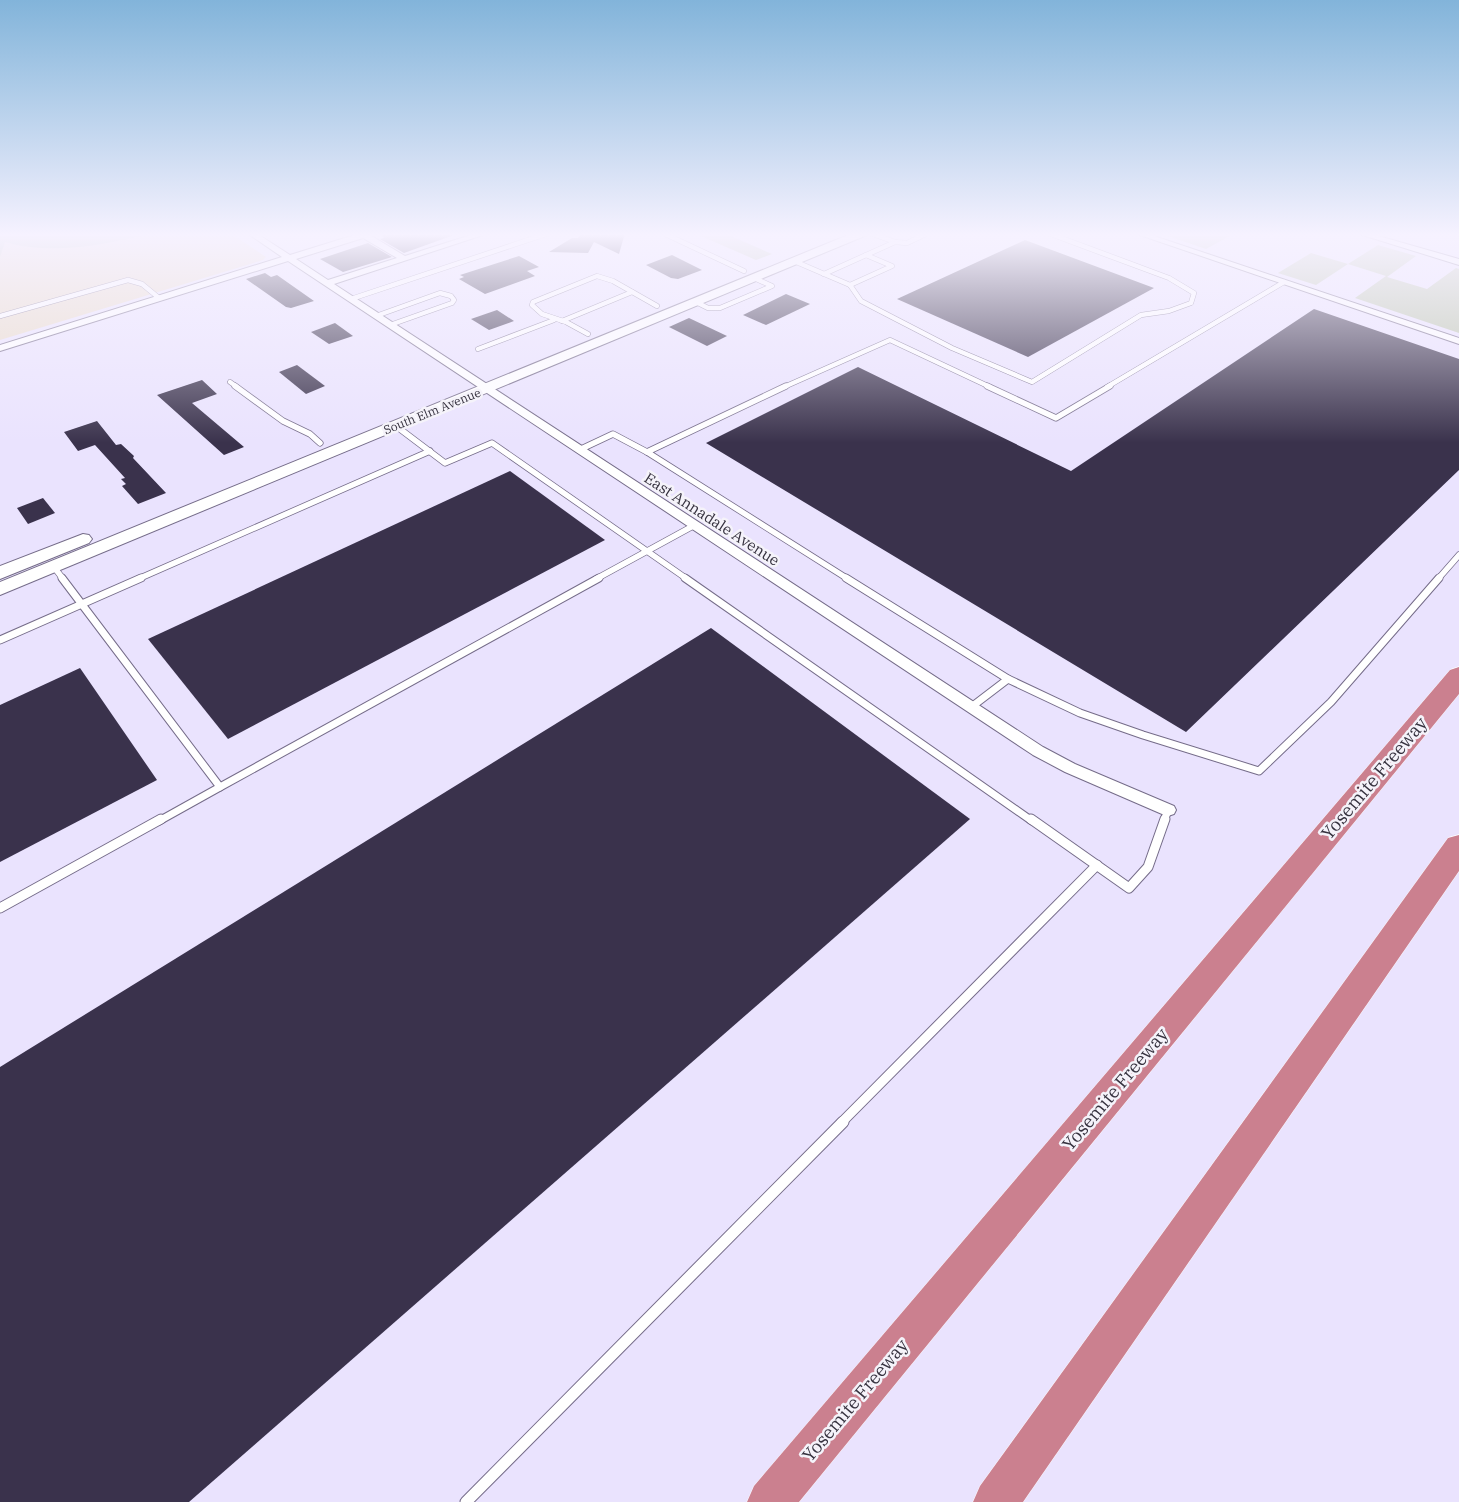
<svg xmlns="http://www.w3.org/2000/svg" width="1459" height="1502" viewBox="0 0 1459 1502" font-family="'IBM Plex Serif',serif">
<style>
.education{fill:#eadbc8}
.green{fill:#bbc4ac}
.building{fill:#3a324c}
.lines{fill:none;stroke-linecap:round;stroke-linejoin:round}
.service-far4-casing{stroke:#756c89;stroke-width:5.5}
.service-far3-casing{stroke:#756c89;stroke-width:7}
.service-far2-casing{stroke:#756c89;stroke-width:9}
.service-far1-casing{stroke:#756c89;stroke-width:11}
.service-casing{stroke:#756c89;stroke-width:13}
.minor-casing{stroke:#756c89;stroke-width:2}
.secondary-casing{stroke:#756c89;stroke-width:2}
.motorway-casing{stroke:#fff;stroke-width:1}
.service-far4{stroke:#fff;stroke-width:4.5}
.service-far3{stroke:#fff;stroke-width:5.5}
.service-far2{stroke:#fff;stroke-width:7}
.service-far1{stroke:#fff;stroke-width:9}
.service{stroke:#fff;stroke-width:11}
.minor{fill:#fff;fill-rule:evenodd}
.secondary{fill:#fff;fill-rule:evenodd}
.motorway{fill:#cb808f;fill-rule:evenodd}
.labels{text-anchor:middle;dominant-baseline:central;stroke-width:5;stroke-linejoin:round;paint-order:stroke}
.far-street-label{font-size:12px;fill:#36323f;stroke:#f5f3fa}
.street-label{font-size:15px;fill:#36323f;stroke:#f5f3fa}
.near-street-label{font-size:18px;fill:#36323f;stroke:#f5f3fa}
</style>
<rect width="100%" height="100%" fill="#eae3fe"/>
<path class="education" d="M0 233H230L266 257 263 260 0 340Z"/>
<g class="green">
<path d="M0 233H154C107 244 53 256 5 242L0 257Z"/>
<path d="M694 233H724L772 254 756 260Z"/>
<path d="M1159 233H1235L1206 249Z"/>
<path d="M1378 245 1416 256 1387 277 1427 289 1456 268 1459 269V333L1355 298 1386 276 1348 264 1316 285 1278 273 1311 253 1348 264Z"/>
</g>
<g class="building">
<path d="M380 233H454V235L404 253 380 239 384 238Z"/>
<path d="M576 233H625L619 254 594 242 588 253 549 252 572 238H578L580 235Z"/>
<path d="M1025 240 1154 288 1028 357 897 299Z"/>
<path d="M368 243 392 257 343 272 320 259Z"/>
<path d="M672 255 702 270 678 279 671 278 646 265Z"/>
<path d="M519 256 539 267 527 271 535 276 485 294 459 279 464 277 460 275Z"/>
<path d="M265 273 271 277 277 275 314 301 291 308 286 307 246 279Z"/>
<path d="M786 294 810 304 766 325 743 315Z"/>
<path d="M1314 309 1459 359V470L1186 732 706 443 858 367 1071 471Z"/>
<path d="M497 310 514 321 489 330 471 319Z"/>
<path d="M689 318 727 336 707 346 669 327Z"/>
<path d="M335 323 353 336 329 344 311 332Z"/>
<path d="M297 365 325 386 306 394 279 372Z"/>
<path d="M202 380 217 394 192 403 244 447 224 455 157 395Z"/>
<path d="M97 421 116 445 121 444 134 456 133 458 166 493 138 504 122 486 126 484 121 479 125 478 95 445 78 451 64 432Z"/>
<path d="M510 471 605 540 228 739 148 639Z"/>
<path d="M43 498 55 513 28 524 17 508Z"/>
<path d="M711 628 970 819 189 1502H0V1067Z"/>
<path d="M80 668 157 780 0 862V705Z"/>
</g>
<g class="lines">
<defs>
<g id="service-far4">
<path d="M663 233 744 271"/>
<path d="M870 233 895 242"/>
<path d="M794 261 850 285 861 301 952 348 1032 382 1141 315 1169 311 1191 303 1194 293 1169 278 1048 233"/>
<path d="M824 274 895 242 907 243 928 233"/>
<path d="M850 285 892 266 866 255"/>
<path d="M351 299 549 233"/>
<path d="M696 302 708 308H720L772 286 754 278"/>
<path d="M0 316 128 280 142 284 159 298"/>
<path d="M376 316 440 293 451 296 454 300 452 303 390 325"/>
<path d="M562 321 632 292"/>
<path d="M588 334 566 322 542 314 532 305 533 302 597 276 613 281 657 306"/>
<path d="M478 349 554 320"/>
<path d="M230 382 237 387"/>
<path d="M784 387 890 340 990 387"/>
<path d="M1107 387 1284 282"/>
</g>
<g id="service-far3">
<path d="M235 386 283 421 310 434 320 443"/>
<path d="M786 386 647 452 848 579"/>
<path d="M987 386 1056 418 1110 386"/>
<path d="M396 426 445 463 492 443 687 579"/>
<path d="M579 450 613 434 647 452"/>
<path d="M54 567 63 579"/>
<path d="M138 579 430 451"/>
<path d="M596 579 693 526"/>
<path d="M1438 579 1459 555"/>
</g>
<g id="service-far2">
<path d="M62 578 220 787 599 578"/>
<path d="M685 578 1032 821"/>
<path d="M846 578 1008 679"/>
<path d="M0 640 141 578"/>
<path d="M970 708 1008 679 1080 713 1143 735 1259 771 1331 702 1439 578"/>
<path d="M159 821 220 787"/>
<path d="M1164 821 1168 810"/>
</g>
<g id="service-far1">
<path d="M1031 819 1129 888 1148 867 1165 819"/>
<path d="M0 908 161 819"/>
<path d="M841 1123 1097 865"/>
</g>
<path id="service" d="M466 1502 843 1122"/>
<g id="minor">
<path d="M247 233H256L290 255 361 233H373L370 235 405 256 477 233H489L334 284 1043 747 1075 764 1174 806 1176 810 1174 814 1168 816 1162 814 1065 772 1033 755 288 261 0 351V345L282 257ZM363 238 397 258 328 280 296 259Z"/>
<path d="M1134 233H1145L1459 338V344Z"/>
<path d="M1356 233H1368L1459 259V265Z"/>
</g>
<g id="secondary">
<path d="M853 233H869L867 235 0 595V582Z"/>
<path d="M83 534 89 535 92 539 89 543 0 579V566Z"/>
</g>
<g id="motorway">
<path d="M1459 667V694L799 1502H747L754 1486 1450 670Z"/>
<path d="M1459 835V871L1023 1502H973L980 1486 1448 838Z"/>
</g>
</defs>
<use href="#service-far4" class="service-far4-casing"/>
<use href="#service-far3" class="service-far3-casing"/>
<use href="#service-far2" class="service-far2-casing"/>
<use href="#service-far1" class="service-far1-casing"/>
<use href="#service" class="service-casing"/>
<use href="#minor" class="minor-casing"/>
<use href="#secondary" class="secondary-casing"/>
<use href="#motorway" class="motorway-casing"/>
<use href="#service-far4" class="service-far4"/>
<use href="#service-far3" class="service-far3"/>
<use href="#service-far2" class="service-far2"/>
<use href="#service-far1" class="service-far1"/>
<use href="#service" class="service"/>
<use href="#minor" class="minor"/>
<use href="#secondary" class="secondary"/>
<use href="#motorway" class="motorway"/>
</g>
<linearGradient id="sky" x2="0" y2="1"><stop stop-color="#82b4da"/><stop offset="0.53" stop-color="#f6f2ff"/><stop offset="1" stop-color="#f6f2ff" stop-opacity="0"/></linearGradient>
<rect width="1459" height="443" fill="url(#sky)"/>
<g class="labels">
<g class="far-street-label">
<text transform="translate(432 411) rotate(-22)">South Elm Avenue</text>
</g>
<g class="street-label">
<text transform="translate(712 519) rotate(33)">East Annadale Avenue</text>
</g>
<g class="near-street-label">
<text transform="translate(1374 778) rotate(-50)">Yosemite Freeway</text>
<text transform="translate(1115 1089) rotate(-50)">Yosemite Freeway</text>
<text transform="translate(855 1400) rotate(-50)">Yosemite Freeway</text>
</g>
</g>
</svg>
